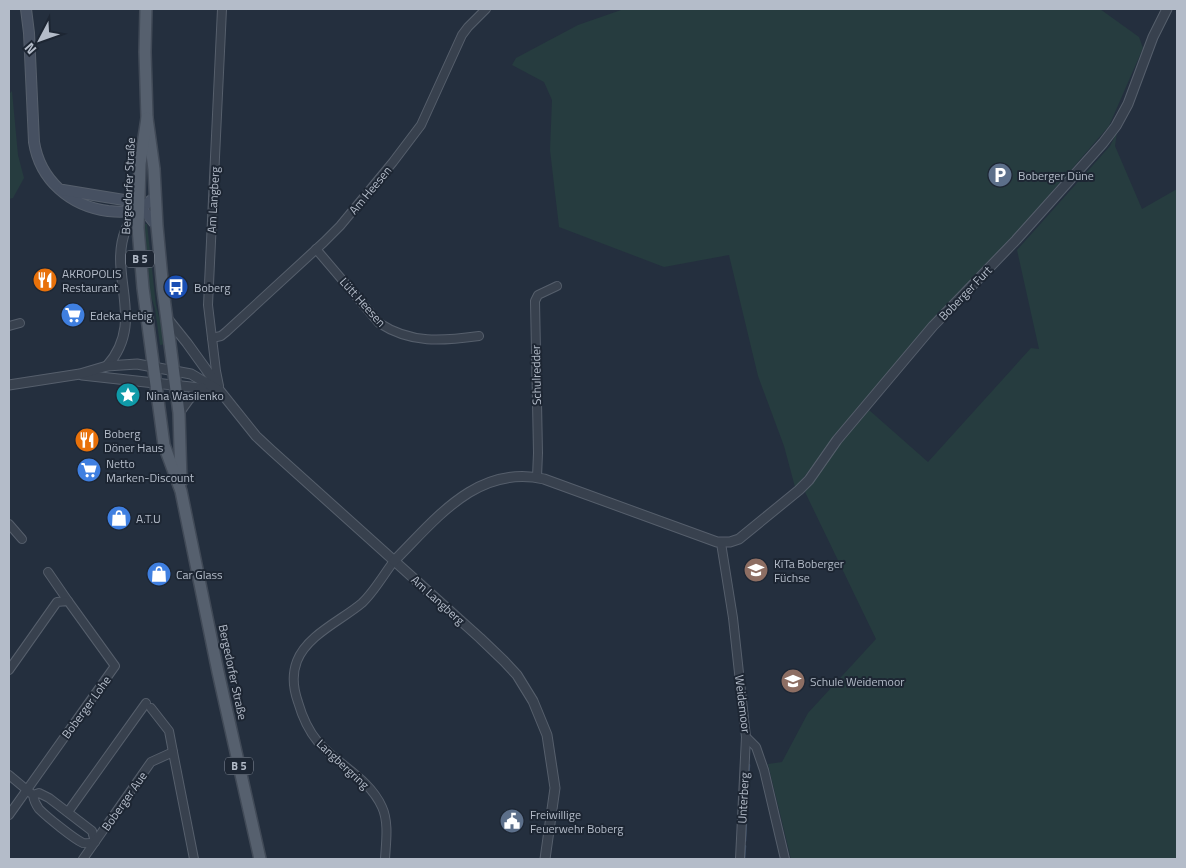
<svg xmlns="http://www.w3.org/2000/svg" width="1186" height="868" viewBox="0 0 1186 868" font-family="'Titillium Web',sans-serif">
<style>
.green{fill:#263c3f}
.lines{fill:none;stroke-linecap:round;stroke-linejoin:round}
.stream{stroke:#394c67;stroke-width:2.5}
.minor-casing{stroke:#565f6c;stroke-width:10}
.tertiary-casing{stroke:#565f6c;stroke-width:11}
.secondary-casing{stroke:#565f6c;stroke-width:12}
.primary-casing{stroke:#414a57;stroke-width:14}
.minor{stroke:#38414e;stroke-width:8}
.tertiary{stroke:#38414e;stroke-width:9}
.secondary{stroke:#465061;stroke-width:10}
.primary{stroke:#56606e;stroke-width:11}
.labels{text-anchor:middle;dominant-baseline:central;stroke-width:4;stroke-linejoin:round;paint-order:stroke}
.shield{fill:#1d2633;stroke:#878f9c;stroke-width:1}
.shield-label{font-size:11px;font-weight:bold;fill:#b4bcc9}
.poi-label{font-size:12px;fill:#b4bcc9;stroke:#1d2633;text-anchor:start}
.street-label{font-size:12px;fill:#b4bcc9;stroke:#1d2633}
</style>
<rect width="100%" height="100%" fill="#242f3e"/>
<g class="green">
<path d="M624 9H1100L1139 37 1143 48 1109 126 1025 223 930 322 825 450 800 482 795 487 784 446 758 376 729 255 664 267 559 227 550 150 552 100 544 82 512 65 516 58 578 25Z"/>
<path d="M12 91 18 155 24 178 13 198 9 199V94Z"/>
<path d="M1117 132 1115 146 1142 209 1177 189V859H791L768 764 782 762 808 713 876 639 805 492 840 444 869 410 928 462 1031 348 1039 349 1017 250 1110 146Z"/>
<path d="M144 224H147L156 305 166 344 160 345 155 309 149 290 147 274Z"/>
</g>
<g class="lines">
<g class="stream">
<path d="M747 797 749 765"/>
<path d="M745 841 747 802"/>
<path d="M744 859 745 846"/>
</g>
<defs>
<g id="minor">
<path d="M316 249 379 323C411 344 442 341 479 336"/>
<path d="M9 326 20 323"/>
<path d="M212 338 221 336 226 332 324 242 340 226 393 162 421 125 462 35 468 27 486 9"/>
<path d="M219 386 216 371 208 305 222 9"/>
<path d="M537 477 538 453 535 301 538 295 557 286"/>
<path d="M9 524 22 539"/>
<path d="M721 543 733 618 746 737 756 747 764 770 785 859"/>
<path d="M48 572 68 601"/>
<path d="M9 670 57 602 68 601 115 666 9 815"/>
<path d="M151 708 169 731 173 752"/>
<path d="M9 775 33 795C34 801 36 805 39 809 47 817 74 839 83 843 87 844 91 843 95 842L92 831 49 798 39 793 33 795"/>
<path d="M68 812 146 703"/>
<path d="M83 859 151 762 173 752 194 859"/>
<path d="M385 859C386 842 389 822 382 807 369 778 338 765 318 742 308 730 302 716 298 702 293 688 292 674 297 661 307 635 342 620 362 603 374 592 384 574 394 561"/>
<path d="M740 859 746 737"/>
</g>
<g id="tertiary">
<path d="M167 318 187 343 218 386"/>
<path d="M107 366C147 321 107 275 126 229 129 222 134 215 138 209"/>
<path d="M82 375 218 390"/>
<path d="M9 385 80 374 107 366 137 364 191 374 220 391 256 436 271 450 480 638 504 661 517 675 533 701 547 735 555 788 545 859"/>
<path d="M179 413 189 399 202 388"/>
<path d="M394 561C436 519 477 464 544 479L717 542H730L739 539 799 490 809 480 837 440 933 326 1016 240 1103 143 1116 126 1128 104 1153 37 1167 9"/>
</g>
<g id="secondary">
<path d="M26 9 29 33 34 142C40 180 70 206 108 211 118 212 130 212 139 209 145 206 150 201 155 197"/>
<path d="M63 190 124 200 148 215 157 226"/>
</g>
<g id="primary">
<path d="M146 9 145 52 147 118 154 169 157 226 163 290 179 413 181 482"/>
<path d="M147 118 140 164 138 228 143 288 164 445 181 491 218 672 260 859"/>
</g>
</defs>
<use href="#minor" class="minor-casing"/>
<use href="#tertiary" class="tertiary-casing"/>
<use href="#secondary" class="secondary-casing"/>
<use href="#primary" class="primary-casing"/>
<use href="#minor" class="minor"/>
<use href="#tertiary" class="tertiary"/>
<use href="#secondary" class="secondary"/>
<use href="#primary" class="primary"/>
</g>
<defs>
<symbol id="parking-disc" viewBox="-11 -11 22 22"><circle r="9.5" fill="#5c6f8a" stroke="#1d2633"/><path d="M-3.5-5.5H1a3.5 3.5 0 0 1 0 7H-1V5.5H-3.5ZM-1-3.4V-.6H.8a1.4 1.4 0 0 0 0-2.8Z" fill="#fff"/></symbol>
<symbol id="restaurant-disc" viewBox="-11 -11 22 22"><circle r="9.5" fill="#e8710a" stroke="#1d2633"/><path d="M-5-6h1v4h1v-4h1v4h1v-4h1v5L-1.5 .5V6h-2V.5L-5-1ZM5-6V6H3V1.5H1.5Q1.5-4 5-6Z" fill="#fff"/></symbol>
<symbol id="bus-disc" viewBox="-11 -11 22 22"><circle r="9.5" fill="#1a4fb4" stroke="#1d2633"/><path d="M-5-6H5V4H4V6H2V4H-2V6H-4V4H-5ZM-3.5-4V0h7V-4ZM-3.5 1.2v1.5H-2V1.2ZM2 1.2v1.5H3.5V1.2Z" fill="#fff"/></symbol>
<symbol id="supermarket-disc" viewBox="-11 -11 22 22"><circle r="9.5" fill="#3f7fe0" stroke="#1d2633"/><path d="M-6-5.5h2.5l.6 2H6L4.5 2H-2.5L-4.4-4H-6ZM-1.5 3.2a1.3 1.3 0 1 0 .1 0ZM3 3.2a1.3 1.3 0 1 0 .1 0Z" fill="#fff"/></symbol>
<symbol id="sight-disc" viewBox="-11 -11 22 22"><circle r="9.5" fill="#0f9aa8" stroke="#1d2633"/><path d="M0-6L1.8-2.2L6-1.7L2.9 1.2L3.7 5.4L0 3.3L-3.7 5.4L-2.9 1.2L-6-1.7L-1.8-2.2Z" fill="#fff"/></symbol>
<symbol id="shop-disc" viewBox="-11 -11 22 22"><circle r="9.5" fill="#3f7fe0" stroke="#1d2633"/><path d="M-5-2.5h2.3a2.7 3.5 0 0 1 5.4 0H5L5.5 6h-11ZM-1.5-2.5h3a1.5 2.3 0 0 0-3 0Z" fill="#fff"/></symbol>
<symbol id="school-disc" viewBox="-11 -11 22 22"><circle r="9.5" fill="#8d6e63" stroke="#1d2633"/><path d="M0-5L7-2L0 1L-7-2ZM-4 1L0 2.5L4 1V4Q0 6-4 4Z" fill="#fff"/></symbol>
<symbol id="civic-disc" viewBox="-11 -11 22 22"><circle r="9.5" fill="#5c6f8a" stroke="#1d2633"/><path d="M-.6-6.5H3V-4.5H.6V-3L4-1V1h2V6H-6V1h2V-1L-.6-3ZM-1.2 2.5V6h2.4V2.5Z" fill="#fff"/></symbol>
</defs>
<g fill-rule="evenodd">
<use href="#parking-disc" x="986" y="161" width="28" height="28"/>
<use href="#restaurant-disc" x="31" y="266" width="28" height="28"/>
<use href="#bus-disc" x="162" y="273" width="28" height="28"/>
<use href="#supermarket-disc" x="59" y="301" width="28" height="28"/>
<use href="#sight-disc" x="114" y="381" width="28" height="28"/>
<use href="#restaurant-disc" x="73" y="426" width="28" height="28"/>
<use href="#supermarket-disc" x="75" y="456" width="28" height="28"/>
<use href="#shop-disc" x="105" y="504" width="28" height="28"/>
<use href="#school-disc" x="742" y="556" width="28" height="28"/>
<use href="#shop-disc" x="145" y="560" width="28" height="28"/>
<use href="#school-disc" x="779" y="667" width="28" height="28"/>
<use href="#civic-disc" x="498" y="807" width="28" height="28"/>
</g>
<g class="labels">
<g class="shield">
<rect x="126" y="250.5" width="28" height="17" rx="4"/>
<rect x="225" y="757.5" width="28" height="17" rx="4"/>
</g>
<g class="shield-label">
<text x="140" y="259">B 5</text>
<text x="239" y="766">B 5</text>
</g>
<g class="poi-label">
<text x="1018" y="175">Boberger Düne</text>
<text x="62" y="273">AKROPOLIS<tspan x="62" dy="14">Restaurant</tspan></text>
<text x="194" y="287">Boberg</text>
<text x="90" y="315">Edeka Hebig</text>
<text x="146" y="395">Nina Wasilenko</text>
<text x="104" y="433">Boberg<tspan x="104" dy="14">Döner Haus</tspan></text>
<text x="106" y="463">Netto<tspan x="106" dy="14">Marken-Discount</tspan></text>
<text x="136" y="518">A.T.U</text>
<text x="774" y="563">KiTa Boberger<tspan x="774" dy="14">Füchse</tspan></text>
<text x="176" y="574">Car Glass</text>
<text x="810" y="681">Schule Weidemoor</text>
<text x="530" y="814">Freiwillige<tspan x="530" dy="14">Feuerwehr Boberg</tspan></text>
</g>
<g class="street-label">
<text transform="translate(128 186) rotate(-87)">Bergedorfer Straße</text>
<text transform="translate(370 190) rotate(-50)">Am Heesen</text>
<text transform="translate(213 200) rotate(-87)">Am Langberg</text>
<text transform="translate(965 293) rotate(-46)">Boberger Furt</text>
<text transform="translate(363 302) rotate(48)">Lütt Heesen</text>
<text transform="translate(536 375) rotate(-91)">Schulredder</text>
<text transform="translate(438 600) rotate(42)">Am Langberg</text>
<text transform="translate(233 672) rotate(78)">Bergedorfer Straße</text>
<text transform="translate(743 704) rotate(83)">Weidemoor</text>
<text transform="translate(86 707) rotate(-54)">Boberger Lohe</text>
<text transform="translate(343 764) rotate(43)">Langbergring</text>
<text transform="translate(743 798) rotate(-87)">Unterberg</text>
<text transform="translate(124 801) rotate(-55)">Boberger Aue</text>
</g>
</g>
<rect width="1186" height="868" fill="none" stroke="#b4bcc9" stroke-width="20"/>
<g transform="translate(40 40) rotate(229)" stroke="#1d2633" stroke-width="4" paint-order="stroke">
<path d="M0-4L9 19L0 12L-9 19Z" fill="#b4bcc9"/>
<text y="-8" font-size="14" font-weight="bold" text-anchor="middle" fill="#b4bcc9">N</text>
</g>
</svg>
